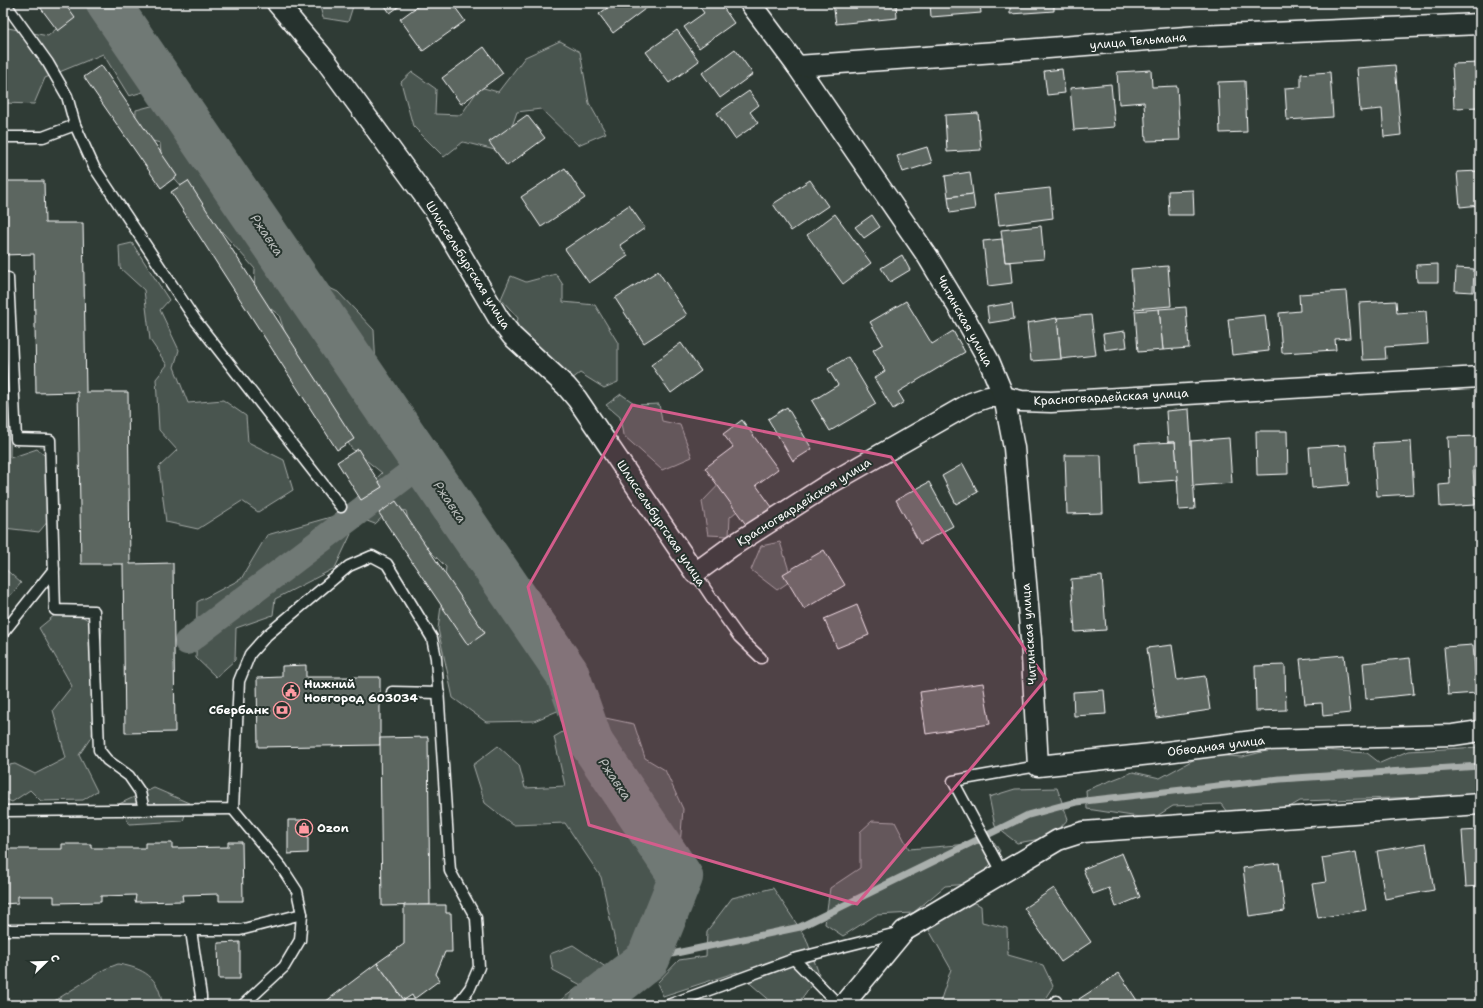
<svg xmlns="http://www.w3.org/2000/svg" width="1483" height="1008" viewBox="0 0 1483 1008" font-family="'Shantell Sans',sans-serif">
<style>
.green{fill:#4a544f;stroke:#a4aaa7}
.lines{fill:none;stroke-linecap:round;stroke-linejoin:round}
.stream{stroke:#a9afac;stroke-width:7}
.canal{stroke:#707975;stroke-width:26}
.river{stroke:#707975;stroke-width:44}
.building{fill:#5b6661;stroke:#fff}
.lane-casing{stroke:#fff;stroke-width:13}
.street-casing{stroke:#fff;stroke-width:23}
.lane{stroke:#26332d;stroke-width:10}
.street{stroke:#26332d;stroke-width:20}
.marked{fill:#d45d8c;fill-opacity:0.2;stroke:#d45d8c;stroke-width:3;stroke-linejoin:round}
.labels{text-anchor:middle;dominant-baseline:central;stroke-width:4;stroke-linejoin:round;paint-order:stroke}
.street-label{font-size:12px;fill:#fff;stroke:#26332d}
.poi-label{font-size:12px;font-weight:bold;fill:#fff;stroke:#26332d;text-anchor:start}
.water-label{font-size:13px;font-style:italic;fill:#b8bcba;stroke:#26332d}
</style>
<rect width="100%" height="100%" fill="#2f3b35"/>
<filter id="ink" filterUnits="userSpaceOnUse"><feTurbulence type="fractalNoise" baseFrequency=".025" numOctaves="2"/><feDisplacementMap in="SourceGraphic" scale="8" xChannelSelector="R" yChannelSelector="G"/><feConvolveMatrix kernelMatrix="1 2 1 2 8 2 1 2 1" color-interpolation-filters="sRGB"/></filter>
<g filter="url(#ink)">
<g class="green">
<path d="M63 3H107L110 22 152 74 150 90 129 96 103 54 45 78 34 104 3 103V27L48 36 71 16Z"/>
<path d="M319 3H354L348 22 323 18Z"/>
<path d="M560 41 580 52 589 103 606 133 578 145 541 109 517 112 503 152 463 142 444 157 413 126 401 82 412 72 436 89 435 114 461 115 480 87 498 92 525 57Z"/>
<path d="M159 104 175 120 184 138 221 139 235 155 238 181 275 231 271 260 338 292 374 330 379 424 400 435 430 478 431 500 461 527 471 549 510 574 514 605 566 658 569 706 534 721 486 722 453 698 438 629 446 567 411 532 406 511 392 508 375 524 359 518 352 502 382 473 351 448 327 402 297 370 279 315 254 296 255 269 162 164 160 143 135 136 136 110Z"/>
<path d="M132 243 169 300 160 310 179 350 174 367 188 403 223 400 246 416 248 442 284 460 293 490 258 512 242 501 198 529 166 522 159 467 177 450 159 430 156 379 167 365 150 340 144 290 120 268 119 246Z"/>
<path d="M556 274 563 285V302L595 305 618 343V382L604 388 580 373 560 388 515 334 518 318 501 299 511 276 526 282Z"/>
<path d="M621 394 637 405 659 404 662 421 680 425 692 457 662 470 623 435 620 417 606 405Z"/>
<path d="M3 397 11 407 10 458 37 449 57 466 58 509 39 532 4 528 3 532Z"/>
<path d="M729 474 751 499 730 517 729 536 708 535 702 502Z"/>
<path d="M338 515 351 534 335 568 275 599 273 615 236 628 235 660 216 677 196 658 197 602 241 579 267 535Z"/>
<path d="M780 542 792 580 777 590 751 570 761 546Z"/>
<path d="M3 567 21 583 3 604Z"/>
<path d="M66 606 102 629 92 736 79 755 97 791 83 800 41 801 30 790 12 802 3 798V766L15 764 35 774 66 758 53 710 72 686 39 628Z"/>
<path d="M591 715 634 724 645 758 665 770 683 809 679 858 692 888 659 942V965L639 977 619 960 601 877 565 823 513 825 485 803 473 765 498 746 519 765 525 788 565 786 554 737Z"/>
<path d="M1282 747 1367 753 1380 763 1408 751 1480 747V811L1449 814 1424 797 1300 801 1276 815 1232 819 1221 804 1173 806 1152 819 1087 809 1086 790 1133 772 1160 778 1204 754 1242 757Z"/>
<path d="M154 788 189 803 183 821 129 824 119 804Z"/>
<path d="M1057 788 1068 819 1052 837 1017 843 995 826 989 797 1015 789Z"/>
<path d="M872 821 895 822 909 849 994 842 1000 851 977 883 945 886 913 913 876 915 843 936 825 924 830 888 860 868V832Z"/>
<path d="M773 888 806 938 819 974 797 1005 774 1004 737 972 663 996 657 983 679 960 706 956 707 931 732 898Z"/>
<path d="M966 898 981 906 982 922 1007 928 1008 955 1043 965 1053 986 1041 1005H941L940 1002 951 969 929 930Z"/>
<path d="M573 945 613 972V997L624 1005H554L581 985 553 970 550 954Z"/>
<path d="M118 964C143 968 160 977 162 1005H48L105 969Z"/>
</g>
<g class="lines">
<path class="stream" d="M648 959 800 927 1028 815 1076 802 1280 779 1480 766"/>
<path class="canal" d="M187 642 423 463"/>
<path class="river" d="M108 3 567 673 592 744 681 877 648 959 590 1005"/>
</g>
<g class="building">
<path d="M37 3H64L75 18 58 31Z"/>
<path d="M383 3H404L390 13Z"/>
<path d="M422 3H452L465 21 423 51 400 19Z"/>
<path d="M614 3H653L613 33 599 14Z"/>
<path d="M697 3H720L734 23 699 48 684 27 704 13Z"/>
<path d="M833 3H896L897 18 836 24Z"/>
<path d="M930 3H980L981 13 931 17Z"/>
<path d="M1010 3H1054V11L1010 14Z"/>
<path d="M1068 3H1102L1069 5Z"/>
<path d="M677 30 699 61 669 83 646 52Z"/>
<path d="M484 47 503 73 461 104 442 78Z"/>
<path d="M735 49 753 74 720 98 702 73Z"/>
<path d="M1480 63V107L1454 108 1452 64Z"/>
<path d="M101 65 177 176 161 188 84 77Z"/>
<path d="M1395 65 1401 135 1384 137 1382 109 1360 111 1357 68Z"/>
<path d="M1062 69 1065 93 1047 95 1044 71Z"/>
<path d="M1151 70 1152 87 1177 86 1180 140 1146 141 1144 102 1119 104 1117 72Z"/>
<path d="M1330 72 1333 117 1287 120 1285 88 1301 87V74Z"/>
<path d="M1245 81 1247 132 1220 133 1218 82Z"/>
<path d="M1111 84 1115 127 1074 130 1070 88Z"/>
<path d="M749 91 759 105 750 112 758 123 735 139 717 113Z"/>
<path d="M978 113 981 150 947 152 945 115Z"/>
<path d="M527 115 545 138 507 166 489 142Z"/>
<path d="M927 147 932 163 903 172 897 156Z"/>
<path d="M565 168 585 198 541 227 521 197Z"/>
<path d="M1480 171V205L1460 207 1457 172Z"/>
<path d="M970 172 973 194 948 197 945 176Z"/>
<path d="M810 180 828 206 791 231 773 204Z"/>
<path d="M3 181H44L45 223H83L86 392H128L130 564 173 563 175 732 125 733 123 564H81L78 392 36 393 34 254 3 255Z"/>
<path d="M188 181 354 439 337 450 171 192Z"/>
<path d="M1050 188 1053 218 999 225 995 194Z"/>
<path d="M1193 190 1194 215H1169L1168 191Z"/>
<path d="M973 194 975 209 950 213 948 197Z"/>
<path d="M629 205 645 228 620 245 628 256 589 283 565 249Z"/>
<path d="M835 214 871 263 843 284 807 235Z"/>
<path d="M872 215 880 227 864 238 855 227Z"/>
<path d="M1041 226 1044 259 1005 262 1001 230Z"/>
<path d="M1002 239 1005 262H1010L1012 283 988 286 983 241Z"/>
<path d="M902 255 910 270 890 282 881 268Z"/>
<path d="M1438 264V282H1417L1416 265Z"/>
<path d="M1168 266 1171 306 1134 309 1131 269Z"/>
<path d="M1456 268 1474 269 1473 292 1455 291Z"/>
<path d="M658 271 687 315 644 343 615 298Z"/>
<path d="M1346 291 1350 338 1335 339 1336 350 1282 353 1279 313 1300 311 1299 294Z"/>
<path d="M906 301 932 344 953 331 965 352 898 392 904 402 893 409 874 378 885 371 873 350 883 344 870 322Z"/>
<path d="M1396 301 1397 313 1426 311 1428 344 1385 347 1386 359 1362 360 1359 303Z"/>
<path d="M1012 303 1014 319 989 323 987 307Z"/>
<path d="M1186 307 1189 348 1163 350 1159 309Z"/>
<path d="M1159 309 1163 350 1138 352 1135 311Z"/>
<path d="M1091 315 1096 355 1061 359 1057 318Z"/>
<path d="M1265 315 1269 351 1232 355 1228 319Z"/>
<path d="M1057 318 1061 359 1031 361 1027 323Z"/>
<path d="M1125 331 1127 347 1105 350 1103 334Z"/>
<path d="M681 343 701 371 671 393 651 365Z"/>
<path d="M848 357 876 404 830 431 812 401 838 385 828 369Z"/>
<path d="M787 407 812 449 793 461 768 419Z"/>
<path d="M1189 409 1195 509 1179 510 1175 442H1168L1166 411Z"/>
<path d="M742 420 778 469 756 485 772 507 747 526 705 468 733 447 723 434Z"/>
<path d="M1256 431H1287L1288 474 1257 475Z"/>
<path d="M1480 436V467H1473L1475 505 1440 507 1439 485 1450 484 1448 437Z"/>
<path d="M1229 438 1232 483 1193 486 1191 441Z"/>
<path d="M1411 441 1414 494 1377 496 1373 443Z"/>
<path d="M1175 442 1178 480 1138 483 1135 444Z"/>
<path d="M1346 445 1349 485 1312 488 1309 447Z"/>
<path d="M358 449 382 487 361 500 337 462Z"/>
<path d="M1065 455H1101L1103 513 1067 514Z"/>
<path d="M963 464 978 492 956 504 942 476Z"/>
<path d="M929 482 953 526 920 544 896 500Z"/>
<path d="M396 501 485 633 468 645 379 513Z"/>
<path d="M824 550 845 585 804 609 783 574Z"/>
<path d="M1102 576 1106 630 1075 632 1071 579Z"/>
<path d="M857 605 869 635 837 648 824 619Z"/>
<path d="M1172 645 1177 680 1205 676 1210 710 1157 718 1147 648Z"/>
<path d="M1473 645 1477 693 1448 695 1444 647Z"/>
<path d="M1344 655 1350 713 1323 716 1322 703 1305 704 1300 659Z"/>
<path d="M1410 658 1414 694 1366 699 1363 663Z"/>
<path d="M306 665V677H380V745L258 747 257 678 282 677V666Z"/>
<path d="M1285 665 1286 710 1256 711 1255 666Z"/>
<path d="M983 683 990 724 926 734 920 692Z"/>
<path d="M1104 690 1106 714 1074 716 1073 692Z"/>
<path d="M428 737 430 905 382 906 380 738Z"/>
<path d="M288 820H308V853L288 854Z"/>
<path d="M1480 830V886L1466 887 1462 831Z"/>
<path d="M228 842H242L243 901H219V894L182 895 183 901 135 902 136 895 101 896V902L54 903V896H18V903L3 904V845H8V849H62V844H91V848H145V843H172V848L228 847Z"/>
<path d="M1426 843 1434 890 1385 899 1377 851Z"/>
<path d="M1356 852 1366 910 1318 918 1312 884 1326 882 1322 858Z"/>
<path d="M1122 853 1140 897 1116 907 1109 888 1093 894 1083 869Z"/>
<path d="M1279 863 1285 911 1249 916 1243 868Z"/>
<path d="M1054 888 1091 942 1061 962 1024 908Z"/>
<path d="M404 905H446V913H451L452 952H445L436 974 440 980 414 999 412 995 404 1000 377 963 404 944Z"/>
<path d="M240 942V979H219L218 943Z"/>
<path d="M377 963 404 1000 398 1005H321Z"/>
<path d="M1119 973 1140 1005H1083L1079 999Z"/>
<path d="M1480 989V1000L1474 992Z"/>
</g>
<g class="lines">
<defs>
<g id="lane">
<path d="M5 3 48 63 67 96 75 125 94 167 196 321 341 507"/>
<path d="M3 137H43L75 125"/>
<path d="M3 277 8 278 16 439 50 440 55 610 94 611 99 750 107 760 129 776 140 792 144 810"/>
<path d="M695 573 721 612 739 637 761 658"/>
<path d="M3 633 54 569"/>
<path d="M392 692 439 693"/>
<path d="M233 809 282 868 297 891 302 914"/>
<path d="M3 811 233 809 239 681 250 654 267 635 349 566 372 556 387 564 432 638 436 658 450 871 476 918 479 967 470 988 457 1005"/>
<path d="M1002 872 953 781 1038 766"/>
<path d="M3 930H240L302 914 300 940 284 967 243 1005"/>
<path d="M191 931 201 996V1005"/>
<path d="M794 959 839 1005"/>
<path d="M1056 1001 1058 1005"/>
<path d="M668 1005 794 959 901 932"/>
</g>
<g id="street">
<path d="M277 3 326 61 434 209 499 319 512 336 566 386 577 399 695 573 732 546 829 484 971 403 988 397H1004L1021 401 1051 402 1480 377"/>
<path d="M750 3 797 66 928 257 969 325 989 361 1004 397 1014 448 1031 639 1038 766 1151 754 1261 740 1453 735 1480 731"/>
<path d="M797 66 1010 51 1198 36 1480 24"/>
<path d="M843 1005 904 931 1058 840 1083 832 1480 804"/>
</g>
</defs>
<use href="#lane" class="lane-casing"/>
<use href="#street" class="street-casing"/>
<use href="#lane" class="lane"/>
<use href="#street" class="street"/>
</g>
</g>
<path class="marked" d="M632 405 891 457 1046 679 857 904 589 825 528 587Z"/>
<defs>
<symbol id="civic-ring" viewBox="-11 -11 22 22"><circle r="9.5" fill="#26332d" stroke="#ff9aa2" stroke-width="1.5"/><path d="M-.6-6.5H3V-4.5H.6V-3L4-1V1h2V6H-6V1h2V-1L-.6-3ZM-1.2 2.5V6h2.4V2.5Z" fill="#ff9aa2"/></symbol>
<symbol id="bank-ring" viewBox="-11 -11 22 22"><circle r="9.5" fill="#26332d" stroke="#ff9aa2" stroke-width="1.5"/><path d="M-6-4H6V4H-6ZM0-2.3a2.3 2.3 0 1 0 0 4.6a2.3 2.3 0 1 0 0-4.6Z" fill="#ff9aa2"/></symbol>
<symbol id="shop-ring" viewBox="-11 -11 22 22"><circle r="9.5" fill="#26332d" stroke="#ff9aa2" stroke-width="1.5"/><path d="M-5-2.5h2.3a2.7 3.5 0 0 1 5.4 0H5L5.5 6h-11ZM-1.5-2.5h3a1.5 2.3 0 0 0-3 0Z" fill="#ff9aa2"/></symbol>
</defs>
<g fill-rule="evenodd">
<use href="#civic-ring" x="281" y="681" width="20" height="20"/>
<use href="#bank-ring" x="272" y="700" width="20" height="20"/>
<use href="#shop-ring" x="294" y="818" width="20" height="20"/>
</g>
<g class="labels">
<g class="street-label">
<text transform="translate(1138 41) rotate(-5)">улица Тельмана</text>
<text transform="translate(468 265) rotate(58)">Шлиссельбургская улица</text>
<text transform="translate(965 321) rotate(61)">Читинская улица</text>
<text transform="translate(1111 397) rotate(-3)">Красногвардейская улица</text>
<text transform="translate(804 502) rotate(-32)">Красногвардейская улица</text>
<text transform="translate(661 523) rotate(56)">Шлиссельбургская улица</text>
<text transform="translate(1029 634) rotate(-94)">Читинская улица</text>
<text transform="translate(1216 746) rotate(-7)">Обводная улица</text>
</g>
<g class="poi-label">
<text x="304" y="684">Нижний<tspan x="304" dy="14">Новгород 603034</tspan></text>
<text x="269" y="710" text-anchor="end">Сбербанк</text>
<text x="317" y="828">Ozon</text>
</g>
<g class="water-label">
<text transform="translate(267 235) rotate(56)">Ржавка</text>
<text transform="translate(450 502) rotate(56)">Ржавка</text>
<text transform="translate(615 779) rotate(56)">Ржавка</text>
</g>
</g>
<rect width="1483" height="1008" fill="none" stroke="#26332d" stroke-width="16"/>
<rect x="8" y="8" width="1467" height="992" fill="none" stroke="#fff" stroke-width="1.5" filter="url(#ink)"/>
<g transform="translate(46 962) rotate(67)" stroke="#26332d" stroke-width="3" paint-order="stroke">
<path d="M0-3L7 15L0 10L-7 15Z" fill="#ffffff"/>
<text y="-6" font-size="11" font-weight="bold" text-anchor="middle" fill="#ffffff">С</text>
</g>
</svg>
